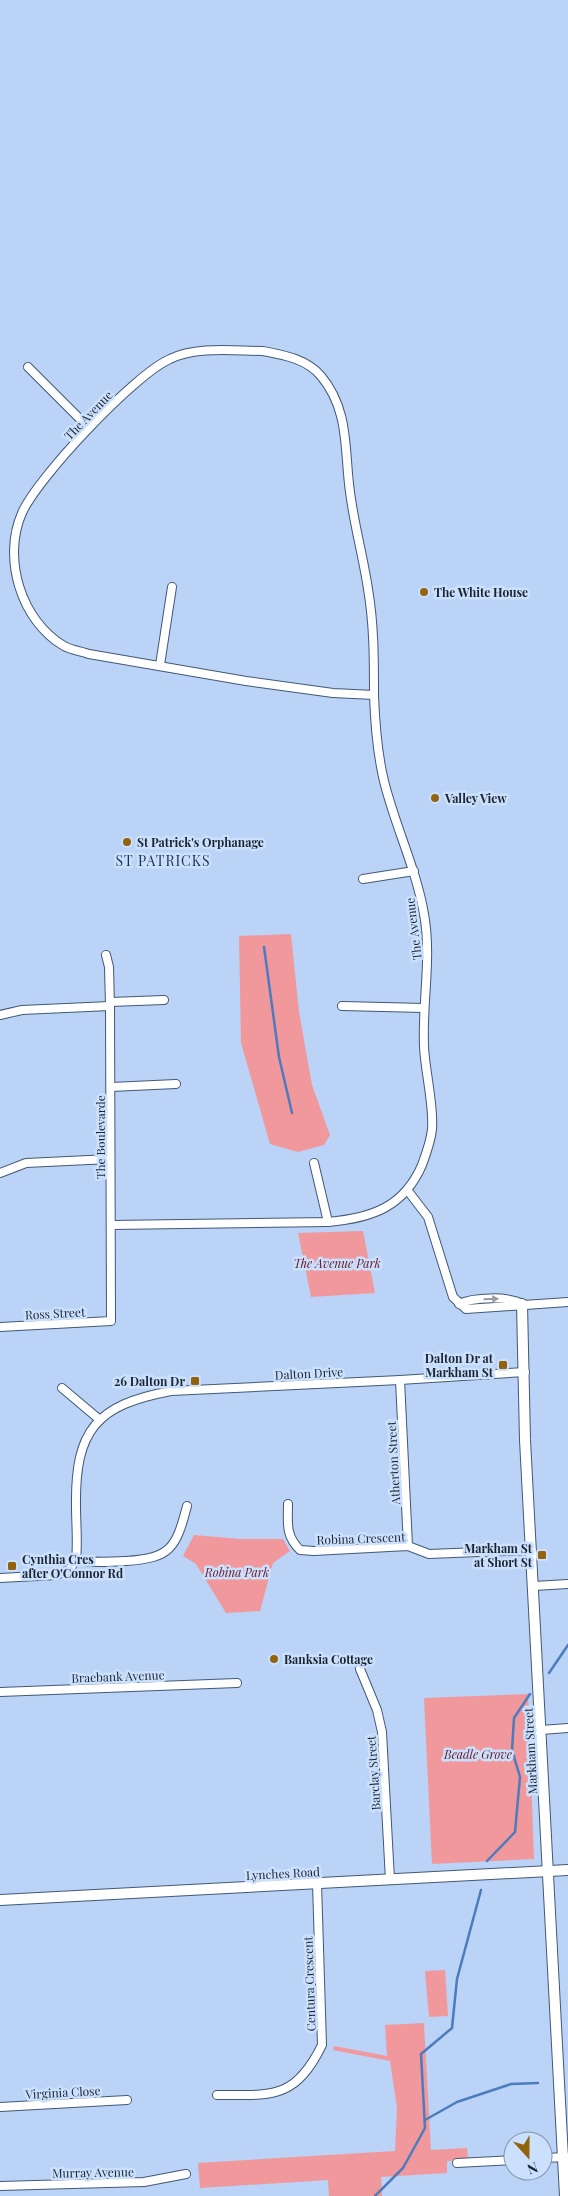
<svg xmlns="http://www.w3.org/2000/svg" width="568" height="2196" viewBox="0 0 568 2196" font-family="'Playfair Display',serif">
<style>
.green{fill:#f1989d}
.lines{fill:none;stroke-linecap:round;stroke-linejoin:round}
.stream{stroke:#4c7cbd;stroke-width:2.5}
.minor-casing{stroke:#425876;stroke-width:10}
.tertiary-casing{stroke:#425876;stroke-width:12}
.minor{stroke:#fff;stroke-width:8}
.tertiary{stroke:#fff;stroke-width:10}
.oneway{fill:#989ca2}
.poi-dot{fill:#90630c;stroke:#cbe0fc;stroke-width:2}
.labels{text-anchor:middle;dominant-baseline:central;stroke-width:5;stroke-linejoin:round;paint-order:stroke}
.street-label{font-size:12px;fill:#1a2431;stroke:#cbe0fc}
.poi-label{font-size:12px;font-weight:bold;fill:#1a2431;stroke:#cbe0fc;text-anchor:start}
.park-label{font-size:12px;font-style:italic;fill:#6a1725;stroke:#cbe0fc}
.neighbourhood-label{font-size:14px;letter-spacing:1px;fill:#1d314c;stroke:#cbe0fc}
</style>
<rect width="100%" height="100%" fill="#bad3f6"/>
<g class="green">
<path d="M291 934 299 1012 312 1085 330 1135 324 1145 298 1152 270 1144 241 1043 239 936Z"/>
<path d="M363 1231 375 1293 311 1297 298 1233Z"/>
<path d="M194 1535 239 1539H283L290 1551 273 1563 260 1611 226 1613 196 1564 183 1556Z"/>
<path d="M528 1694 534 1859 432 1864 424 1698Z"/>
<path d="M445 1970 448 2016 429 2017 425 1971Z"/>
<path d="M424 2023 431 2150 467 2148 468 2160 447 2161V2173L381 2177 382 2196H329L328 2180 200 2188 198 2163 395 2151 397 2108 390 2061 333 2050 334 2046 387 2056 385 2025Z"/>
</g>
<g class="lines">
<g class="stream">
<path d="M264 947 279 1057 292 1113"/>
<path d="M549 1673 568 1645"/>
<path d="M487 1861 515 1832 520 1777 512 1750 514 1718 530 1694"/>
<path d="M425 2120 457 2102 511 2084 538 2083"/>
<path d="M375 2196 403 2168 425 2128 421 2054 452 2028 457 1979 481 1890"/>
</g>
<defs>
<g id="minor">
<path d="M263 351C284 355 307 359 321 376 350 411 344 450 350 492 354 524 363 556 368 589 374 624 374 659 374 695L333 693 246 681 89 654C81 651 71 650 64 646 21 621 2 558 22 513 37 478 135 374 170 359 197 346 234 351 263 351Z"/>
<path d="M28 367 89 428"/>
<path d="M160 665 172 587"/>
<path d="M363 879 414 871"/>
<path d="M110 1002 164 1000"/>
<path d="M342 1006 424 1008"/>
<path d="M0 1015 22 1010 110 1006"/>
<path d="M111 1087 176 1084"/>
<path d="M314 1163 328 1222"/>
<path d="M0 1173 26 1163 110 1159"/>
<path d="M408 1191 428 1217 453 1297 466 1309 568 1302"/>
<path d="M111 1225 328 1222C372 1218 404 1207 422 1165 426 1154 431 1141 432 1129 434 1104 425 1072 424 1046 422 1002 432 958 424 914 416 868 395 826 384 781 377 752 375 724 374 695"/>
<path d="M459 1304C473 1297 509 1296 522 1304"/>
<path d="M0 1327 111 1321 110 1006 109 967 106 955"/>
<path d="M400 1380 408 1546"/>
<path d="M62 1388 100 1420"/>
<path d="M288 1504C288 1523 285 1535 300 1550L314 1551 408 1546 429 1554 531 1550"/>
<path d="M76 1560C78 1542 76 1524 76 1506 75 1430 96 1405 171 1391L400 1380 525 1372"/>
<path d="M76 1560C93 1563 109 1562 126 1561 171 1558 176 1548 187 1506"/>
<path d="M0 1578 56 1575 69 1570 76 1560"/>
<path d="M534 1586 568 1584"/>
<path d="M360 1669 377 1710 382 1732 390 1880"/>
<path d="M0 1692 237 1683"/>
<path d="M541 1730 568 1728"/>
<path d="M217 2095C272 2095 295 2100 322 2045L317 1883"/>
<path d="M0 2107 127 2100"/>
<path d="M543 2158 568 2157"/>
<path d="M457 2163 513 2160"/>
<path d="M0 2186 144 2182 186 2174"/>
</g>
<g id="tertiary">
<path d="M522 1304 525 1440 565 2196"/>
<path d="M0 1900 568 1870"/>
</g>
</defs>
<use href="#minor" class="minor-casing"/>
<use href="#tertiary" class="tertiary-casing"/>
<use href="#minor" class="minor"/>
<use href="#tertiary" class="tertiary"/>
</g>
<defs><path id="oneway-solid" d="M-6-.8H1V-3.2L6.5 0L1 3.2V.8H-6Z" transform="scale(1.25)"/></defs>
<use class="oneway" href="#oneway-solid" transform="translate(491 1299) rotate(-2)"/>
<g class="poi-dot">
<circle cx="424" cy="592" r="5"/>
<circle cx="435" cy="798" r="5"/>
<circle cx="127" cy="842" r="5"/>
<rect x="498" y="1360" width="10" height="10" rx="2.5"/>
<rect x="190" y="1376" width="10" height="10" rx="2.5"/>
<rect x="537" y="1550" width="10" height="10" rx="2.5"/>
<rect x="7" y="1561" width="10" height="10" rx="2.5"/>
<circle cx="274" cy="1659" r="5"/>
</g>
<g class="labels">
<g class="street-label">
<text transform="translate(88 415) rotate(-46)">The Avenue</text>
<text transform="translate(413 929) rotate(-97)">The Avenue</text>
<text transform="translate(100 1137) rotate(-90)">The Boulevarde</text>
<text transform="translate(55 1313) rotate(-3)">Ross Street</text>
<text transform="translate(309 1373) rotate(-3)">Dalton Drive</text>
<text transform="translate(393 1463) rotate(-93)">Atherton Street</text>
<text transform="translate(361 1538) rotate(-2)">Robina Crescent</text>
<text transform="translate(118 1676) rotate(-2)">Braebank Avenue</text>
<text transform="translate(530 1751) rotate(-93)">Markham Street</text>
<text transform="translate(373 1773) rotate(-94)">Barclay Street</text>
<text transform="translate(283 1873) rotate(-3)">Lynches Road</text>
<text transform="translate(309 1984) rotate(-92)">Centura Crescent</text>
<text transform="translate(63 2092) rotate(-3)">Virginia Close</text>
<text transform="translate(93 2172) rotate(-1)">Murray Avenue</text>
</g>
<g class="poi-label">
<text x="434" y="592">The White House</text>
<text x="445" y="798">Valley View</text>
<text x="137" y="842">St Patrick's Orphanage</text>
<text x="493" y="1358" text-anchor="end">Dalton Dr at<tspan x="493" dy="14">Markham St</tspan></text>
<text x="185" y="1381" text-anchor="end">26 Dalton Dr</text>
<text x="532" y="1548" text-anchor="end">Markham St<tspan x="532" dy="14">at Short St</tspan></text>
<text x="22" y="1559">Cynthia Cres<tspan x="22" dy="14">after O'Connor Rd</tspan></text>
<text x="284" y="1659">Banksia Cottage</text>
</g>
<g class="park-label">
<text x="337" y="1263">The Avenue Park</text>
<text x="237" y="1572">Robina Park</text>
<text x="478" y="1754">Beadle Grove</text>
</g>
<g class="neighbourhood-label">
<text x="163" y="860">ST PATRICKS</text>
</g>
</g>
<g transform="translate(528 2156) rotate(159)"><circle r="24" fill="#cbe0fc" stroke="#8495ab"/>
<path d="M0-4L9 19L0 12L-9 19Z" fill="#90630c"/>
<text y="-8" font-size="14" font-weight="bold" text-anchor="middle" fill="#1a2431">N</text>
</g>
</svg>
